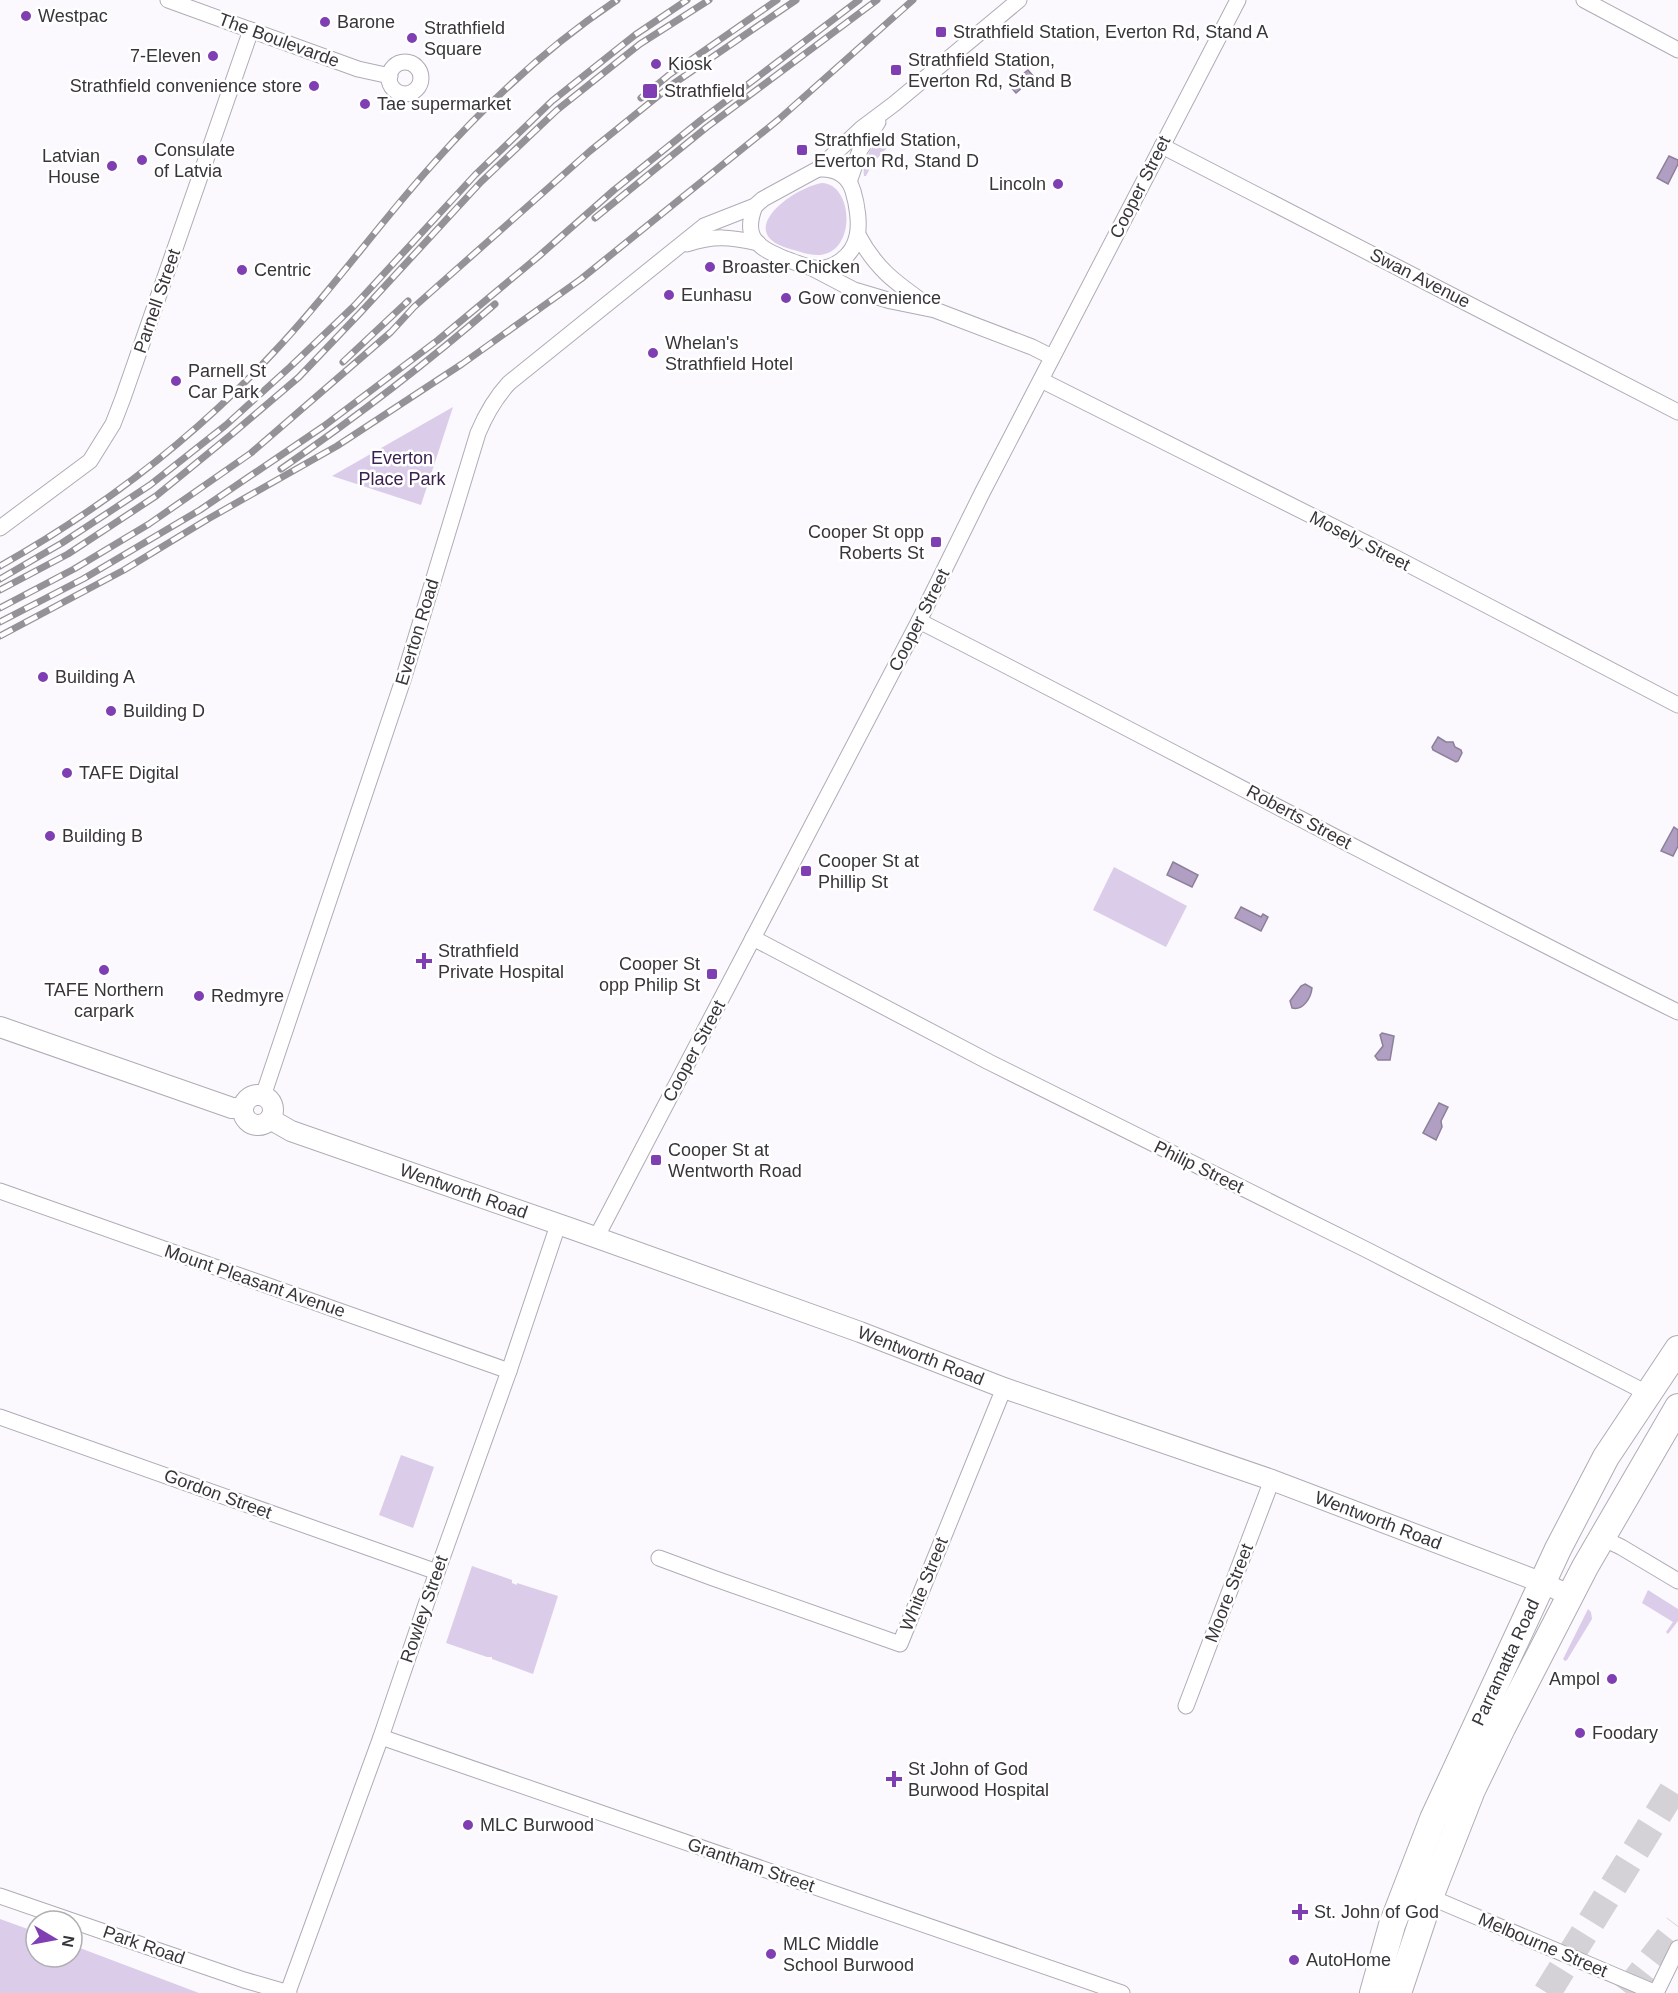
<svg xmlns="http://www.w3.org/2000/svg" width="1678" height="1993" viewBox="0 0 1678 1993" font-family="Helvetica,sans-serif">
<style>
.green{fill:#dbcdea}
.water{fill:#b19fc3;stroke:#8c7f9a;stroke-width:1.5}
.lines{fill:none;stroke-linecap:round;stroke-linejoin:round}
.motorway-tunnel{stroke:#d4d1d7;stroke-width:28;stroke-dasharray:28 14;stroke-linecap:butt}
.minor-casing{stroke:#b0abb5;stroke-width:17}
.tertiary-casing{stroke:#b0abb5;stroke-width:22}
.trunk-casing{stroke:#b0abb5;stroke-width:28}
.minor{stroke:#fff;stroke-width:15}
.tertiary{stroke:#fff;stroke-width:20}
.trunk{stroke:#fff;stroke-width:26}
.rail-casing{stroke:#959297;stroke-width:7}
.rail{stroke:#fff;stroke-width:4.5;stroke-dasharray:14;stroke-linecap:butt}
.poi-dot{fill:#803eb3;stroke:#fff;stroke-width:2}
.labels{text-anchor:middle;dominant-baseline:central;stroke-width:5;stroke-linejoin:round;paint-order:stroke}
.poi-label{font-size:18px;fill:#373539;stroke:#fff;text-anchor:start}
.street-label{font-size:18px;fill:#373539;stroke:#fff}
.park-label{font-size:18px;fill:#3b2150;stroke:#fff}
</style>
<rect width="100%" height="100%" fill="#fbf8fe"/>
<g class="green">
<path d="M883 135 897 137 873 163 866 176H864C862 160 872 145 883 135Z"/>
<path d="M822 183C854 184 857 255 817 255 808 255 798 251 790 249 732 233 792 188 822 183Z"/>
<path d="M453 407 421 505 332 476Z"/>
<path d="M1114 867 1187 906 1166 947 1093 910Z"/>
<path d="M401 1455 434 1467 413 1528 379 1515Z"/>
<path d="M472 1566 512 1580V1583L517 1585V1583L558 1596 533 1674 492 1659V1657H487L446 1643Z"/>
<path d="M1648 1590 1678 1609V1621L1668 1634 1666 1632 1673 1622 1642 1603Z"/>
<path d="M1588 1609 1591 1612 1592 1619 1567 1660 1565 1661 1563 1659Z"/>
<path d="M0 1919 36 1932V1957H72V1945L199 1993H0Z"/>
</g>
<g class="water">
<path d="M1028 70 1034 77 1016 93 1009 85Z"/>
<path d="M1669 156 1678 160V164L1668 184 1657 178Z"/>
<path d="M1438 737 1446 742H1453L1455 747 1461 750 1462 753 1458 761 1456 762 1433 750 1432 747Z"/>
<path d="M1674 827 1678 830V846L1673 856 1661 851Z"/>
<path d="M1173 862 1198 875 1192 887 1167 875Z"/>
<path d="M1241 907 1261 917 1263 914 1268 917 1261 931 1235 918Z"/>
<path d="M1305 984 1312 988C1311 998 1303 1011 1292 1008L1290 1001 1301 986Z"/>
<path d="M1382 1033 1394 1036 1390 1060H1378L1375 1056 1383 1046 1380 1035Z"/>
<path d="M1439 1103 1448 1107 1441 1121 1442 1127 1436 1140 1423 1133Z"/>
</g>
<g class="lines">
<g class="motorway-tunnel">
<path d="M1547 1993 1678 1782"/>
<path d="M1626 1993 1678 1926"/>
</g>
<defs>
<g id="minor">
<path d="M168 0 358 69 390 76"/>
<path d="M1584 0 1678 50"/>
<circle cx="405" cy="78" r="16"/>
<path d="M1162 146 1678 412"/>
<path d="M849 182 860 150 878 122"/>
<path d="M755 206C751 216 748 227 753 237 759 248 772 253 783 258 792 261 803 266 813 268 833 271 853 256 857 236 860 224 857 204 853 191 848 174 834 168 818 169"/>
<path d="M858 235C877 271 898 284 930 307"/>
<path d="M687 244C714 235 730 237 758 243"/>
<path d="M812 268 854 290 891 301 935 310 1032 347 1052 357"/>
<path d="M1041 380 1398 559 1678 705"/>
<path d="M0 528 90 461 113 424 123 398 251 30"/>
<path d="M919 621C1173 750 1423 886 1678 1012"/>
<path d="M753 938 989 1062 1365 1249 1647 1393"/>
<path d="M263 1096 403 680 478 433C486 414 495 398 509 383L704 226 755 206 763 199 818 169 862 128 894 104 1019 0"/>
<path d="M0 1191 509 1371"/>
<path d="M596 1238 919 621 982 493 1238 0"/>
<path d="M0 1417 437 1572"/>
<path d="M1602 1538 1621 1547 1678 1581"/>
<path d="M659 1558 713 1578 900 1644 1004 1388"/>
<path d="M1186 1706 1272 1480"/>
<path d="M381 1737 1122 1993"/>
<path d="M0 1896 244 1980 289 1993"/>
<path d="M1430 1897 1656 1993"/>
<path d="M288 1992 381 1737 437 1572 509 1371 558 1225"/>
<path d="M1656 1993 1678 1948"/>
</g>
<g id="tertiary">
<path d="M0 1027 232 1108H243"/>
<circle cx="258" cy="1110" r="15"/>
<path id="s1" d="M270 1119 291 1131 578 1231 860 1332 1004 1388 1272 1480 1543 1583 1571 1596"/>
</g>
<g id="trunk">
<path id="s2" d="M1373 1993 1392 1925 1433 1819 1558 1549 1606 1457 1678 1349"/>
<path d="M1398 1993 1430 1897 1472 1790 1502 1728 1585 1567 1678 1407"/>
</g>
</defs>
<use href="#minor" class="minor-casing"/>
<use href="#tertiary" class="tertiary-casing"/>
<use href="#trunk" class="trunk-casing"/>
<use href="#minor" class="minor"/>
<use href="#tertiary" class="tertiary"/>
<use href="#trunk" class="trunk"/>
<defs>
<g id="rail">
<path d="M641 98 669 75 777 0"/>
<path d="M595 218 707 127 877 0"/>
<path d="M343 362 408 301"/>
<path d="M281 469C355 418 427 363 495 304"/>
<path d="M0 566C101 509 195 437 274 352 330 293 377 226 432 165 487 103 548 46 617 0"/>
<path d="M0 579 62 543 150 485 226 425 290 367 354 306 475 175 552 101 635 35 687 0"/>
<path d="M0 590 68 554 156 496 232 434 299 377 361 312 481 182 557 110 640 44 709 0"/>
<path d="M0 608 74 569 149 524 251 453 391 332 414 307 590 151 673 84 796 0"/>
<path d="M0 622 83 579 200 510 324 426 438 340 539 256 614 190 701 120 859 0"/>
<path d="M0 636 124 570 208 519 337 446 462 364 581 279 778 120 913 0"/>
</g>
</defs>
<use href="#rail" class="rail-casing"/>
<use href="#rail" class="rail"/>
</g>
<g class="poi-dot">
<circle cx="26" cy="16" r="6"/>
<circle cx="325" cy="22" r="6"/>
<rect x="935" y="26" width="12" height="12" rx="3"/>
<circle cx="412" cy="38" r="6"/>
<circle cx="213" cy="56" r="6"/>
<circle cx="656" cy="64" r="6"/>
<rect x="890" y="64" width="12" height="12" rx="3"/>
<circle cx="314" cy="86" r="6"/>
<rect x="642" y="83" width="16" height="16" rx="3"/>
<circle cx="365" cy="104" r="6"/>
<rect x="796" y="144" width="12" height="12" rx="3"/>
<circle cx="142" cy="160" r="6"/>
<circle cx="112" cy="166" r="6"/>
<circle cx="1058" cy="184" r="6"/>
<circle cx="710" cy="267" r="6"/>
<circle cx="242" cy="270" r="6"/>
<circle cx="669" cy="295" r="6"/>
<circle cx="786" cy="298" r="6"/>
<circle cx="653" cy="353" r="6"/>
<circle cx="176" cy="381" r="6"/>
<rect x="930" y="536" width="12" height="12" rx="3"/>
<circle cx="43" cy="677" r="6"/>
<circle cx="111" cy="711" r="6"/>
<circle cx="67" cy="773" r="6"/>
<circle cx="50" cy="836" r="6"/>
<rect x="800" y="865" width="12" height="12" rx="3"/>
<path d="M421 952h6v6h6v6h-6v6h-6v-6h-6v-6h6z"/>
<circle cx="104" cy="970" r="6"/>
<rect x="706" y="968" width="12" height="12" rx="3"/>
<circle cx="199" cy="996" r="6"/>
<rect x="650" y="1154" width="12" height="12" rx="3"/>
<circle cx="1612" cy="1679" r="6"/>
<circle cx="1580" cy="1733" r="6"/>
<path d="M891 1770h6v6h6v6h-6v6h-6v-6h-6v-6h6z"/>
<circle cx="468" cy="1825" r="6"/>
<path d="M1297 1903h6v6h6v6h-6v6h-6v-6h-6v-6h6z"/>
<circle cx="771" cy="1954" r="6"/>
<circle cx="1294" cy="1960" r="6"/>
</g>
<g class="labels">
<g class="poi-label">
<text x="38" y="16">Westpac</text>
<text x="337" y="22">Barone</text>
<text x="424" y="28">Strathfield<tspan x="424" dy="21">Square</tspan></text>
<text x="953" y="32">Strathfield Station, Everton Rd, Stand A</text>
<text x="201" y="56" text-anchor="end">7-Eleven</text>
<text x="908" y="60">Strathfield Station,<tspan x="908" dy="21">Everton Rd, Stand B</tspan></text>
<text x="668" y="64">Kiosk</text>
<text x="302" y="86" text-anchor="end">Strathfield convenience store</text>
<text x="664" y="91">Strathfield</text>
<text x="377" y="104">Tae supermarket</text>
<text x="814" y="140">Strathfield Station,<tspan x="814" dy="21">Everton Rd, Stand D</tspan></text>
<text x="154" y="150">Consulate<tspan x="154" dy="21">of Latvia</tspan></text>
<text x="100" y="156" text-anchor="end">Latvian<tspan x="100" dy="21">House</tspan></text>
<text x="1046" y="184" text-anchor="end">Lincoln</text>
<text x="722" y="267">Broaster Chicken</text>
<text x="254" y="270">Centric</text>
<text x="681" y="295">Eunhasu</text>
<text x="798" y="298">Gow convenience</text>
<text x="665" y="343">Whelan's<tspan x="665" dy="21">Strathfield Hotel</tspan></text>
<text x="188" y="371">Parnell St<tspan x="188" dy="21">Car Park</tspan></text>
<text x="924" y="532" text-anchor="end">Cooper St opp<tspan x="924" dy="21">Roberts St</tspan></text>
<text x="55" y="677">Building A</text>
<text x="123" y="711">Building D</text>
<text x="79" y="773">TAFE Digital</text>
<text x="62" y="836">Building B</text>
<text x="818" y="861">Cooper St at<tspan x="818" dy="21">Phillip St</tspan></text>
<text x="438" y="951">Strathfield<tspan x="438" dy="21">Private Hospital</tspan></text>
<text x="700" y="964" text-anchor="end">Cooper St<tspan x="700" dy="21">opp Philip St</tspan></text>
<text x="104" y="990" text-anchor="middle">TAFE Northern<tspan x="104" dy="21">carpark</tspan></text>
<text x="211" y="996">Redmyre</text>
<text x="668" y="1150">Cooper St at<tspan x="668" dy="21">Wentworth Road</tspan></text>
<text x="1600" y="1679" text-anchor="end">Ampol</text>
<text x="1592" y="1733">Foodary</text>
<text x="908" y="1769">St John of God<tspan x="908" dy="21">Burwood Hospital</tspan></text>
<text x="480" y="1825">MLC Burwood</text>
<text x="1314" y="1912">St. John of God</text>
<text x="783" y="1944">MLC Middle<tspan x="783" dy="21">School Burwood</tspan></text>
<text x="1306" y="1960">AutoHome</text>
</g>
<g class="street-label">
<text transform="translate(279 40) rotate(20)">The Boulevarde</text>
<text transform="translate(1140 187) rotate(-63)">Cooper Street</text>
<text transform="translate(1420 278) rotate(27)">Swan Avenue</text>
<text transform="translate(157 301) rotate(-71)">Parnell Street</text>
<text transform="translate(1360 541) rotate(27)">Mosely Street</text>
<text transform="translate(919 620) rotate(-63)">Cooper Street</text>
<text transform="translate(417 632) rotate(-73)">Everton Road</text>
<text transform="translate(1299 817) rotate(28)">Roberts Street</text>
<text transform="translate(694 1051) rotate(-62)">Cooper Street</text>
<text transform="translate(1199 1167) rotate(26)">Philip Street</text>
<text stroke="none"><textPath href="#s1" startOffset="207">Wentworth Road</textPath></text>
<text transform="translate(255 1281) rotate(19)">Mount Pleasant Avenue</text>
<text stroke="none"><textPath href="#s1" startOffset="693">Wentworth Road</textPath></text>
<text transform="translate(218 1494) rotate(20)">Gordon Street</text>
<text stroke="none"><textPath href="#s1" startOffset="1179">Wentworth Road</textPath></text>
<text transform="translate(924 1584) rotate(-68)">White Street</text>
<text transform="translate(1229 1593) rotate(-69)">Moore Street</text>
<text transform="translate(424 1609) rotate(-71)">Rowley Street</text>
<text stroke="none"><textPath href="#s2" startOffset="357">Parramatta Road</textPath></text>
<text transform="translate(751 1865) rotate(19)">Grantham Street</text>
<text transform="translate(144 1945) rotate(19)">Park Road</text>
<text transform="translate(1543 1945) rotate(23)">Melbourne Street</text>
</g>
<g class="park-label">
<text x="402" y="458">Everton<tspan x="402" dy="21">Place Park</tspan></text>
</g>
</g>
<g transform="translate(54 1939) rotate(100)"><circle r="28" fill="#ffffff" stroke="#afaeb0" stroke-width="1.5"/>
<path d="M0-4.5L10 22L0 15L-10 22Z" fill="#803eb3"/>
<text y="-9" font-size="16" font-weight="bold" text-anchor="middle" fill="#373539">N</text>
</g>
</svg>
